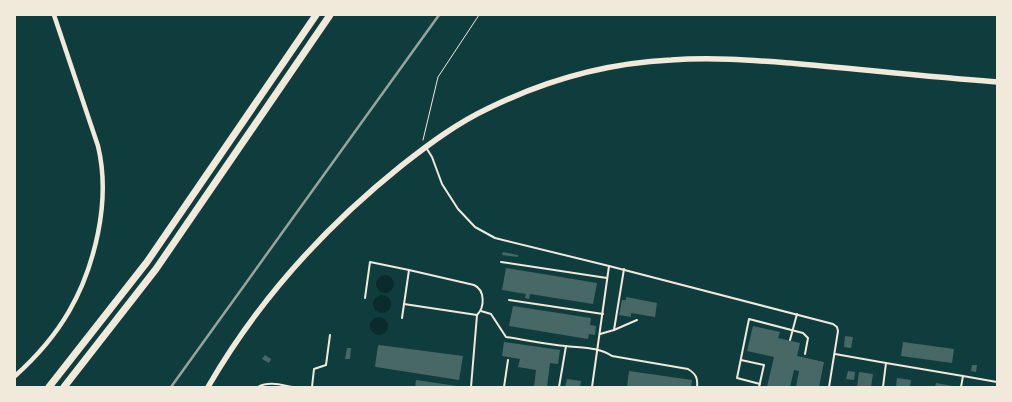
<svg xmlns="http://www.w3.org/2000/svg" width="1012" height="402" viewBox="0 0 1012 402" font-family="Roboto,sans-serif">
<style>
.water{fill:#0a2a2b}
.building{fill:#486865}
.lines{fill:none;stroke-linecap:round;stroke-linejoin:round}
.path{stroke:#f1e9da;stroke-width:1}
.service{stroke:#f1e9da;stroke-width:2}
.tertiary{stroke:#f1e9da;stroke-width:4.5}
.primary{stroke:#f1e9da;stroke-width:5.5}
.motorway{stroke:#f1e9da;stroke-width:7}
.rail{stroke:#97a49c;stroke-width:2.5}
</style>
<rect width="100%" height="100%" fill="#0f3d3e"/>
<g class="water">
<circle cx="385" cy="284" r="9"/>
<circle cx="382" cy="304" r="9"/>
<circle cx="379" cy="326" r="9"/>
</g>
<g class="building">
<path d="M503 252 518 255V257L502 255Z"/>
<path d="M506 268 597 283 593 304 530 294 529 299 525 298 526 294 502 290Z"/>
<path d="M626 297 657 303 655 317 631 313V317L619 315 622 300H626Z"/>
<path d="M513 306 591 318 590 325 596 326 595 335 589 334 588 339 509 326Z"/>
<path d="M753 326 780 332 778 338 800 343 797 356 824 362 819 387H796L799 371 794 370 790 387H767L774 357 747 351Z"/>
<path d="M845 336 853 337 851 348 844 347Z"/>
<path d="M504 342 560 350 558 364 550 363 547 387H534L536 370 518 367 520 359 502 356Z"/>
<path d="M903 342 954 349 952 363 901 356Z"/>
<path d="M379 345 463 356 459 380 376 367 375 366 378 346Z"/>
<path d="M347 348H351L350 359H345Z"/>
<path d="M265 355 271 359 269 363 262 359Z"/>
<path d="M972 365H977L976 372 971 371Z"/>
<path d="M629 371 692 380 691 387H627Z"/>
<path d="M848 371 855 372 854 380 846 379Z"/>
<path d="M859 372 873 374 871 387H857Z"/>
<path d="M897 378 911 380 910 387H896Z"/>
<path d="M567 379 581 381 580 387H565Z"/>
<path d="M416 380 457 386V387H415Z"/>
<path d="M936 383 953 386V387H935Z"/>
</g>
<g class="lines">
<path class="path" d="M423 140 438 77 479 15"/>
<g class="service">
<path d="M427 149 432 157 442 184 458 209 475 227 495 238 609 266 833 324 837 327 838 331 829 387"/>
<path d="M501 262 607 278"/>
<path d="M365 298 370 262 409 270"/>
<path d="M509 300 603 314"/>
<path d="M404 304 477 315"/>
<path d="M481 311 491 314 506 337C526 340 546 344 565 346 581 348 599 347 612 356L688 369C696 374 698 378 697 387"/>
<path d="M402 318 409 270 474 285C485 290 485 307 477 315L471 387"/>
<path d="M614 330 624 269"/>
<path d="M600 334 614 330 637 320"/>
<path d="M790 340 797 314"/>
<path d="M835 354 886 363"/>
<path d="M741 360 764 365 759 387"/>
<path d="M963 376 997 382"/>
<path d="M760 384 737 378 749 319 803 333 808 338 805 354"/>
<path d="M258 387C269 381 281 385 293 387"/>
<path d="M312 387 314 369 326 365 330 335"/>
<path d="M504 387 508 360"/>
<path d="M559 387 566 346"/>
<path d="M592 387 609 266"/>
<path d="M883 387 886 363 963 376 961 387"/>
</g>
<path class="tertiary" d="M15 376C60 336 86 292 98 233 104 203 105 175 98 146L54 15"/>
<path class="primary" d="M208 387C257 302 325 227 401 166 429 144 457 123 489 108 546 80 608 63 671 60 711 57 750 60 790 63 859 69 928 77 997 82"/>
<g class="motorway">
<path d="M49 387 147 262 316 15"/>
<path d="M64 387 156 269 330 15"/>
</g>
<path class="rail" d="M171 387 439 15"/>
</g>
<rect width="1012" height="402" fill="none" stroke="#f1e9da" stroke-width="32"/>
</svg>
